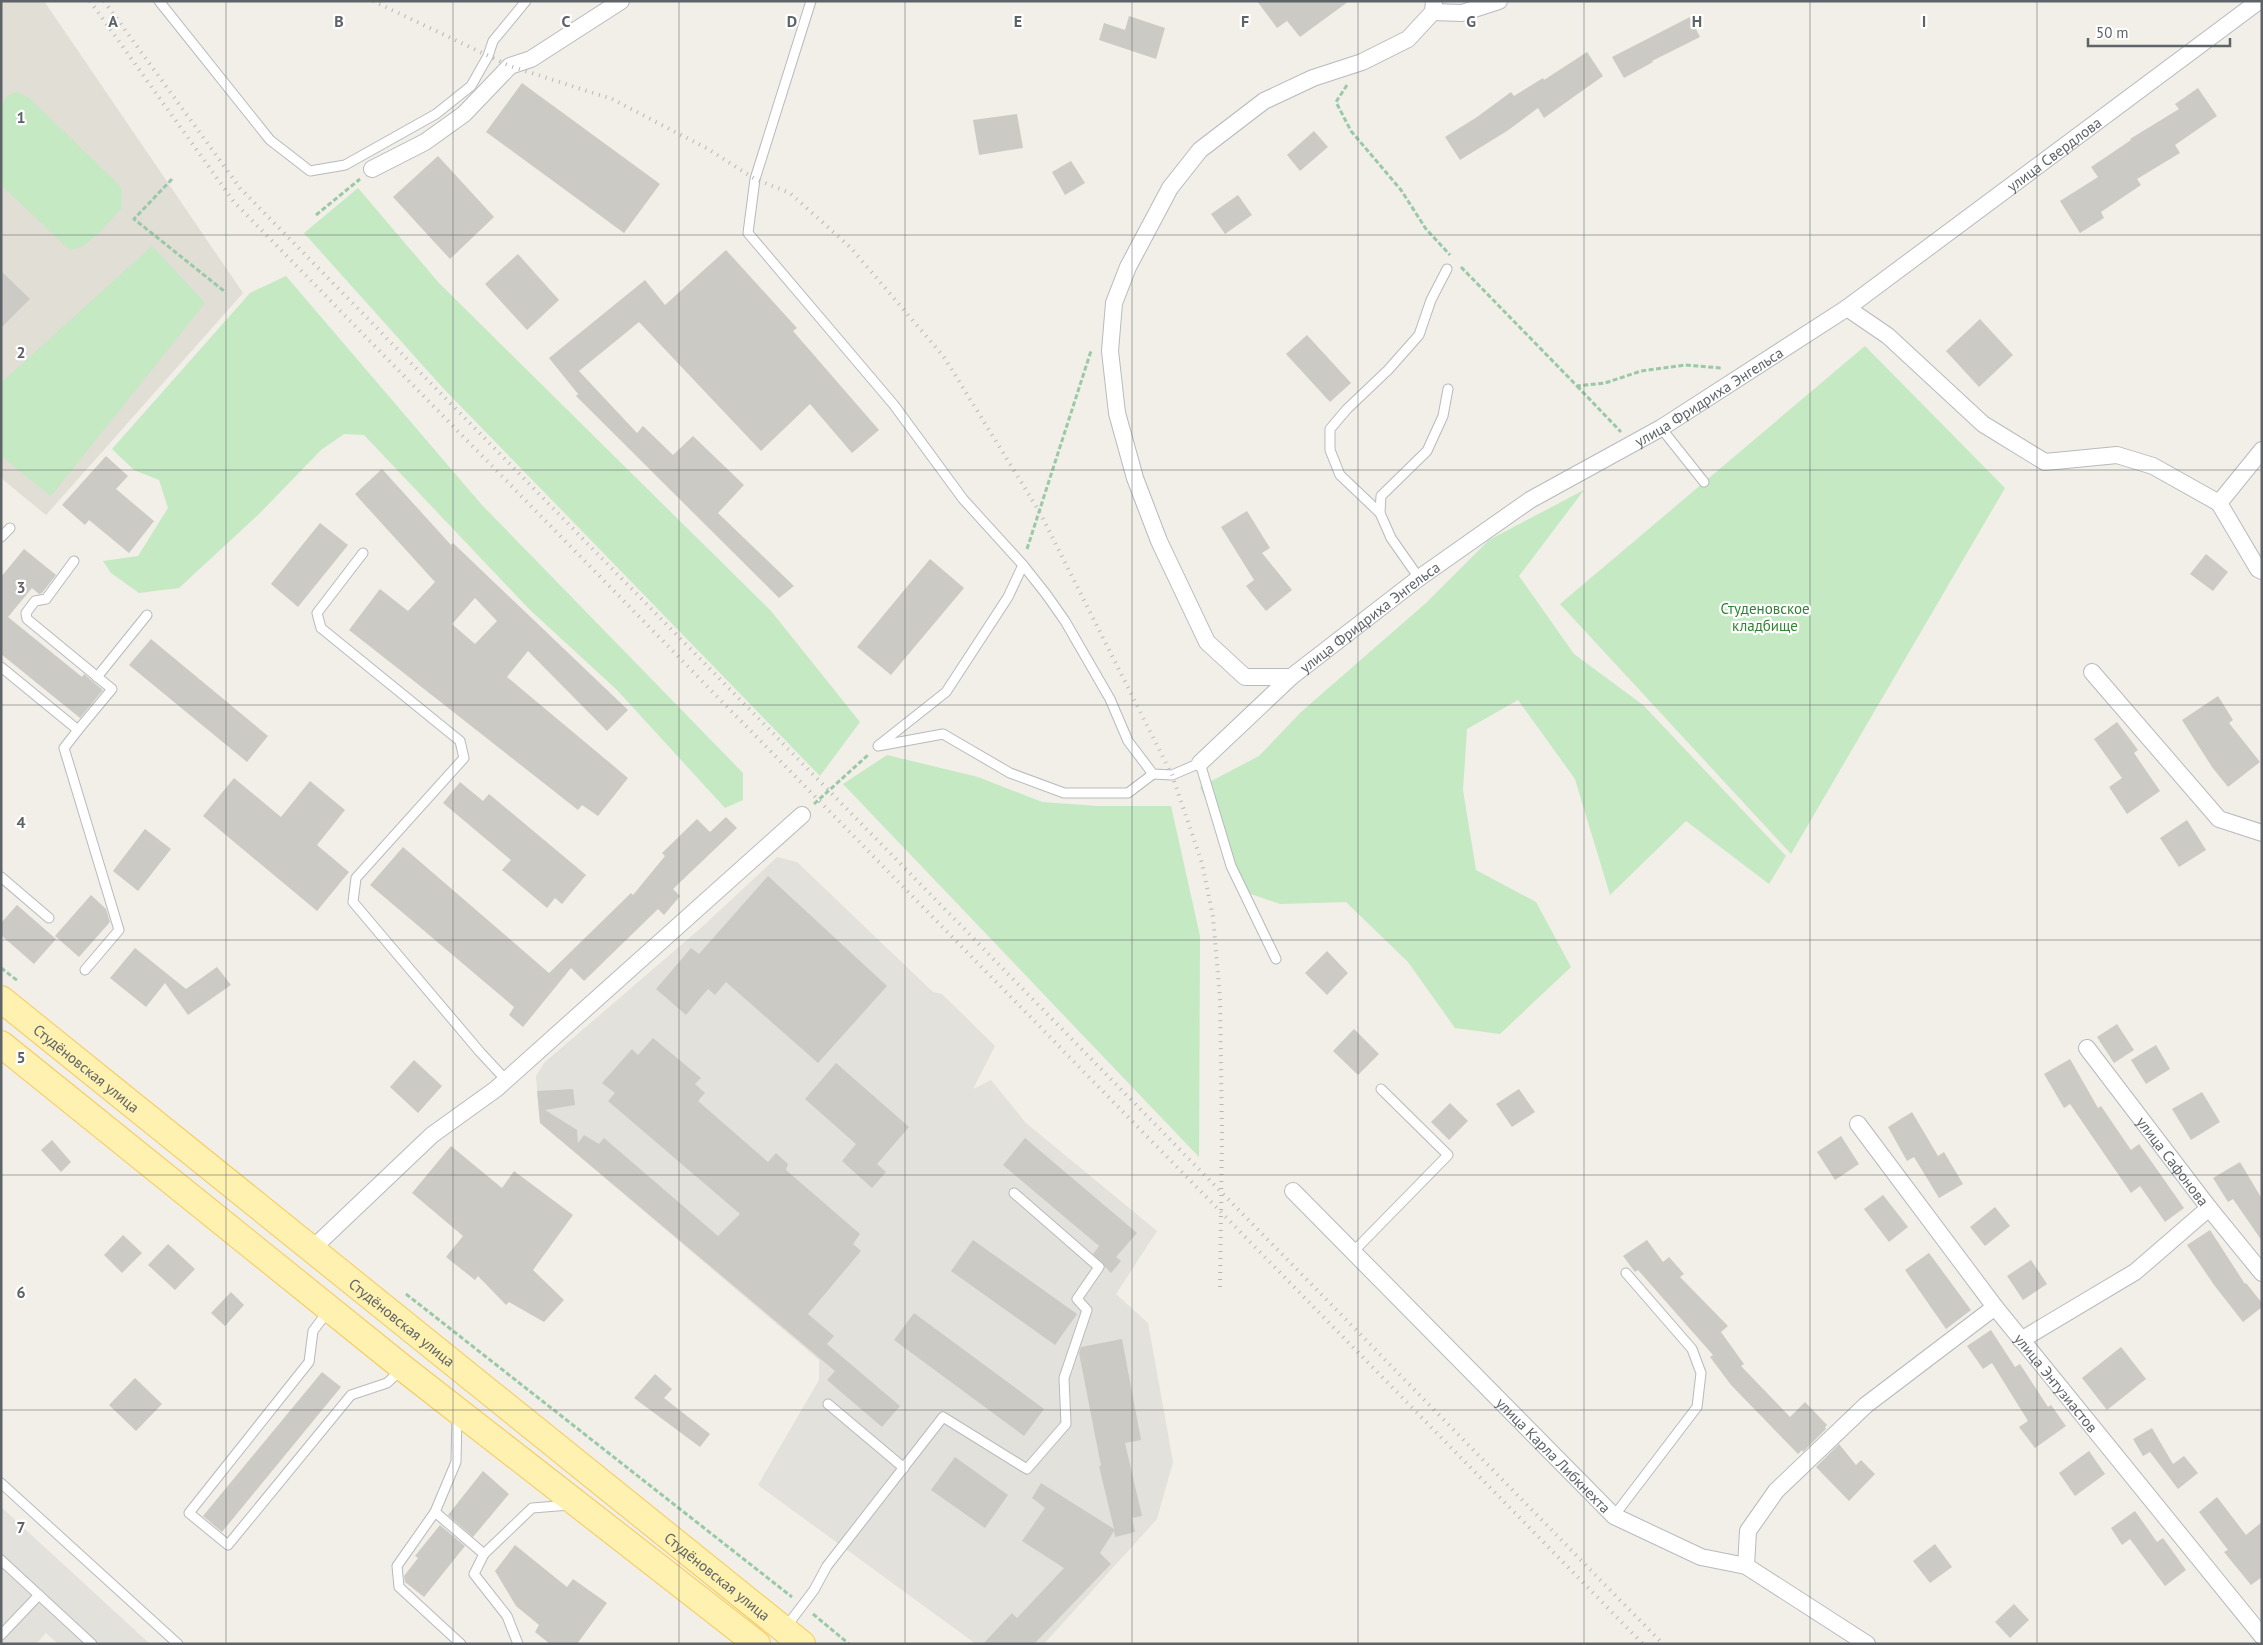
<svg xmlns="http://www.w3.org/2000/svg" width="2263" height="1645" viewBox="0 0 2263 1645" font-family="'PT Sans',sans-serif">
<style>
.industrial{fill:#e2e1db}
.education{fill:#e1ded5}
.green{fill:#c4e9c3}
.building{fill:#cccac4;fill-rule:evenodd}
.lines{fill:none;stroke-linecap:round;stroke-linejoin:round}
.lane-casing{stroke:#b7babe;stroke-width:11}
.street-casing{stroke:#b7babe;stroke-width:18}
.primary-casing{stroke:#f8c95a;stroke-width:28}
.path{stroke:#9ac9a7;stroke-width:3;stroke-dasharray:5 2.5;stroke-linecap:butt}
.lane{stroke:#fff;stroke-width:9}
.street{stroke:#fff;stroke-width:16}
.primary{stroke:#fff1af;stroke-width:26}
.rail{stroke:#b6b7b8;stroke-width:4;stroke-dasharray:1 6;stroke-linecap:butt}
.grid{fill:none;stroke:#5e6368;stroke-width:1;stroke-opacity:0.55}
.labels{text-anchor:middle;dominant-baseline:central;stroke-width:4.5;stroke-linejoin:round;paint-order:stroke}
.street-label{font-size:15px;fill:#5e6368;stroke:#fff}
.park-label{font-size:15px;fill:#308433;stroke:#fff}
.grid-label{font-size:16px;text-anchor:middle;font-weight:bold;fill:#5e6368;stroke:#fff;stroke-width:4.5;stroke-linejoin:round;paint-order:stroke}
</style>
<rect width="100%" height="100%" fill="#f1efe7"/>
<g class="industrial">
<path d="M777 857 797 862 933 992 942 994 995 1046 973 1089 991 1080 1026 1123 1157 1231 1116 1294 1148 1323 1173 1462 1157 1519 1044 1644H976L758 1485 819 1380V1360L540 1123 536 1076 544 1063 702 927Z"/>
<path d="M1 1507 150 1644H58L46 1633 36 1644H1Z"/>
</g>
<path class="education" d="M1 1H44L243 293 46 515 1 478Z"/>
<g class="green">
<path d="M18 92 29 98 118 184 122 191 121 209C109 221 86 252 69 249L1 185V104L10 94Z"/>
<path d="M358 188 439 283 771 611 860 722 820 776 443 388 304 233Z"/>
<path d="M152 246 205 303 51 496 1 456V383Z"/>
<path d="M286 276 481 504 743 773V800L725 808 617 690 529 609 364 435 344 434 321 450 258 515 179 588 139 593 111 573 103 561 138 556 168 508 159 480 134 470 112 449 250 293Z"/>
<path d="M1865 346 2005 488 1791 854 1560 604Z"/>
<path d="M1584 490 1519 576 1574 654 1643 705 1786 856 1769 884 1686 821 1610 895 1575 779 1518 700 1467 729 1463 790 1476 870 1536 902 1571 967 1500 1034 1455 1028 1408 962 1346 902 1280 904 1248 893 1200 787 1259 756 1301 712 1426 603 1489 540Z"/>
<path d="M887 755 978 777 1042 802 1097 806H1171L1200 936 1199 1157 843 784Z"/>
</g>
<g class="building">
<path d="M1257 1H1349L1300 37 1287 21 1277 28Z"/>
<path d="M1129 16 1165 28 1156 59 1099 40 1104 23 1125 30Z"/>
<path d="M1690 17 1700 37 1652 61 1653 62 1624 78 1612 57Z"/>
<path d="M1587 52 1603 76 1544 118 1538 108 1507 131 1460 160 1445 137 1477 117 1511 92 1514 96 1543 78 1544 80Z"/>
<path d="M522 83 660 184 624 233 486 132Z"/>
<path d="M2198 88 2217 116 2175 145 2180 153 2137 179 2141 185 2101 212 2104 218 2080 233 2060 201 2098 177 2091 167 2131 140 2130 139 2179 109 2175 104Z"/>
<path d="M1017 114 1023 148 979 155 973 120Z"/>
<path d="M1314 131 1328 147 1300 171 1287 155Z"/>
<path d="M438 156 494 217 450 259 393 197Z"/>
<path d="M1071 161 1085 183 1065 195 1052 172Z"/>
<path d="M1238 195 1252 215 1225 234 1211 214Z"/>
<path d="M726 250 797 328 793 331 879 430 852 453 810 404 761 451 639 322 579 371 637 433 643 426 673 455 693 436 744 485 718 513 794 586 779 598 576 396 578 394 549 358 645 280 665 305Z"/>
<path d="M518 254 559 300 527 330 485 284Z"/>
<path d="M1 271 30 299 1 328Z"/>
<path d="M1980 319 2013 355 1979 387 1946 351Z"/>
<path d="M1307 335 1351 383 1330 402 1286 354Z"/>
<path d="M106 456 128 476 116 489 154 521 129 553 89 520 85 525 62 505Z"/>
<path d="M382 469 451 545 453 543 628 710 607 731 528 651 507 677 628 778 598 816 582 805 578 810 349 630 380 589 408 611 435 582 355 494ZM475 598 497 621 475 644 452 624Z"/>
<path d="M1247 511 1270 548 1262 553 1292 590 1266 611 1246 586 1254 580 1221 527Z"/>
<path d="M320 523 348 545 298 607 271 584Z"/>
<path d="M24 549 56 575 42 593 39 594 32 588 8 617 82 677 84 674 103 690 80 718 1 654V577Z"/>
<path d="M2206 554 2228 572 2213 591 2190 574Z"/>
<path d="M930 559 964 588 891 675 857 647Z"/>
<path d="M151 639 268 736 247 762 129 665Z"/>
<path d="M2218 696 2233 720 2229 723 2260 762 2228 787 2212 767 2182 720Z"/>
<path d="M2117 722 2138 750 2134 753 2160 791 2127 814 2109 787 2122 778 2094 739Z"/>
<path d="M234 778 281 817 310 781 345 810 317 845 349 872 317 911 203 816Z"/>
<path d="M460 782 483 801 489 794 586 875 562 904 555 898 547 908 502 870 511 860 443 803Z"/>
<path d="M726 817 737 828 673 889 680 896 664 915 658 909 584 981 571 968 523 1027 509 1015 514 1007 370 885 403 847 549 973 631 893 633 895 665 856 662 853 697 819 710 832Z"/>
<path d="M2187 820 2206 850 2179 867 2160 838Z"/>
<path d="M145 829 171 849 138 891 113 871Z"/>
<path d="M768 876 887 986 818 1063 726 982 715 995 708 989 686 1015 656 989 691 948 699 954Z"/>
<path d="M91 895 106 909 110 922 79 957 55 936Z"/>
<path d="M17 905 56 939 34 964 1 935V923Z"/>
<path d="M135 948 186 989 217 967 231 985 188 1015 165 983 146 1007 110 978Z"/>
<path d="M1327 951 1348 973 1327 995 1305 973Z"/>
<path d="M2117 1024 2134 1050 2114 1063 2097 1037Z"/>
<path d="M1354 1029 1379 1054 1358 1075 1333 1051Z"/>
<path d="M653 1038 701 1078 695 1084 705 1093 698 1101 768 1162 776 1153 788 1164 786 1170 860 1234 853 1244 861 1251 808 1314 834 1336 827 1344 900 1406 882 1427 827 1380 835 1371 540 1123 537 1091 573 1089 575 1105 545 1110 577 1130 578 1143 584 1135 599 1144 604 1138 718 1236 740 1214 608 1101 615 1093 602 1083 632 1049 638 1055Z"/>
<path d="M2156 1045 2170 1069 2146 1084 2131 1060Z"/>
<path d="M2070 1059 2098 1108 2101 1106 2131 1150 2139 1144 2184 1208 2165 1222 2140 1186 2131 1193 2070 1104 2064 1108 2044 1074Z"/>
<path d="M414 1060 442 1086 418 1113 390 1087Z"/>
<path d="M836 1063 909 1127 877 1164 886 1172 872 1188 842 1161 856 1144 805 1099Z"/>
<path d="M1519 1089 1535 1112 1512 1127 1496 1104Z"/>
<path d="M2202 1092 2220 1122 2191 1140 2172 1109Z"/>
<path d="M1450 1103 1468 1121 1449 1140 1431 1122Z"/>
<path d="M1912 1112 1938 1156 1944 1152 1963 1184 1939 1198 1914 1157 1907 1161 1888 1127Z"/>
<path d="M1841 1136 1859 1164 1835 1180 1817 1152Z"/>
<path d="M1025 1138 1137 1233 1116 1257 1121 1261 1111 1273 1093 1254 1099 1246 1003 1165Z"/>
<path d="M52 1140 71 1162 61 1172 41 1150Z"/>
<path d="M451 1146 502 1188 514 1171 573 1215 533 1270 564 1300 544 1322 509 1302 506 1305 478 1276 475 1280 446 1257 463 1236 412 1193Z"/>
<path d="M2240 1162 2262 1199V1241L2233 1199 2228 1202 2213 1178Z"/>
<path d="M1883 1195 1908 1227 1889 1242 1864 1209Z"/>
<path d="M1995 1207 2010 1226 1985 1246 1970 1227Z"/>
<path d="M2210 1230 2245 1284 2246 1283 2262 1303V1307L2243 1322 2214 1285 2187 1245Z"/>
<path d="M123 1235 142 1253 122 1273 104 1255Z"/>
<path d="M973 1240 1077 1314 1055 1345 951 1271Z"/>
<path d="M1647 1240 1663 1262 1669 1257 1684 1274 1680 1277 1728 1326 1721 1332 1744 1364 1741 1366 1790 1417 1805 1402 1827 1425 1825 1427 1826 1429 1803 1452 1802 1450 1798 1454 1731 1385 1710 1357 1713 1355 1638 1270 1635 1272 1623 1256Z"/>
<path d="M168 1244 195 1269 175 1290 148 1265Z"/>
<path d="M1929 1253 1971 1310 1946 1329 1905 1270Z"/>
<path d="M2031 1260 2047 1284 2023 1300 2007 1276Z"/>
<path d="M231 1292 244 1305 225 1326 211 1313Z"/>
<path d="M914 1313 1044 1409 1024 1436 894 1340Z"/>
<path d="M1991 1330 2015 1367 2020 1364 2048 1407 2051 1405 2066 1426 2035 1448 2019 1427 2028 1421 1992 1363 1983 1369 1967 1346Z"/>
<path d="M1122 1339 1141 1440 1125 1443 1142 1516 1132 1518 1135 1532 1115 1537 1114 1531 1100 1553 1111 1564 1034 1644H983L1012 1613 1017 1618 1064 1568 1022 1541 1045 1508 1032 1498 1041 1483 1114 1529 1099 1466H1101L1079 1353 1081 1347Z"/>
<path d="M2121 1347 2146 1379 2107 1410 2082 1378Z"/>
<path d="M322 1372 341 1387 222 1532 203 1516Z"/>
<path d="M655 1374 672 1389 664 1398 710 1434 700 1447 634 1398Z"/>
<path d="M135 1378 162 1404 136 1431 109 1405Z"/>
<path d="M2152 1428 2173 1464 2184 1456 2198 1473 2178 1489 2150 1452 2143 1456 2133 1439Z"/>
<path d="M1839 1444 1856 1465 1861 1460 1875 1474 1849 1501 1816 1467Z"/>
<path d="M2089 1451 2105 1474 2075 1496 2059 1473Z"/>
<path d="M955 1457 1008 1495 985 1528 931 1490Z"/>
<path d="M483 1471 509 1494 473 1537 448 1515Z"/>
<path d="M2217 1497 2246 1535 2262 1522V1577L2251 1585 2224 1552 2228 1550 2199 1512Z"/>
<path d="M2135 1511 2157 1542 2163 1538 2186 1570 2165 1586 2130 1539 2122 1545 2111 1528Z"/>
<path d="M440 1525 465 1546 424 1597 405 1582 404 1576 418 1558 415 1556Z"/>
<path d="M1935 1544 1952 1567 1930 1583 1913 1561Z"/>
<path d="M515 1545 567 1587 573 1579 607 1603 577 1644H550L535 1632 539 1625 516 1606 495 1571Z"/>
<path d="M2014 1604 2029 1620 2010 1638 1995 1622Z"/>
</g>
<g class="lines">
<defs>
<g id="lane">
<path d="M159 1 270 140 310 171 345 165 436 114 471 86 488 56 493 41 526 1"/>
<path d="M811 1 755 179 748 233 894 405 963 499 1023 565 1046 594 1065 621 1110 699 1128 741 1153 774 1172 775 1200 763 1231 866 1276 959"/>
<path d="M1661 428 1704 482"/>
<path d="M1380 513 1340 475 1330 450V429L1347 409 1388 370 1419 335 1431 300 1447 269"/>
<path d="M1 537 10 528"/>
<path d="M363 553 317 613 321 628 460 741 464 758 356 878 353 902 480 1052 506 1080"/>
<path d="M1419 578 1391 538 1380 513 1381 496 1427 451 1443 416 1448 389"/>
<path d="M1 667 78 730 112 689 27 619 26 613 35 601 46 599 74 561"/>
<path d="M97 677 147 615"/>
<path d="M78 730 64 748 119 930 85 970"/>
<path d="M879 745 946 692 1008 597 1023 565"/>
<path d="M878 746 943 734 1010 773 1064 793H1128L1153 774"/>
<path d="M1 877 49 918"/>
<path d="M1352 1253 1448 1155 1381 1089"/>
<path d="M328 1311 313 1331 309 1362 189 1513 228 1545 351 1395 387 1383 402 1369"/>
<path d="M828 1404 904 1468"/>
<path d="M457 1416 456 1462 435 1512 484 1554 532 1508 570 1505"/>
<path d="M1 1483 178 1644"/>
<path d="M435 1512 397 1566 399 1587 461 1644"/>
<path d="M1614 1516 1697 1407 1701 1373 1692 1349 1626 1273"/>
<path d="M484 1554 474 1574 507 1616 518 1644"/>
<path d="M1 1560 92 1644"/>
<path d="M786 1627 814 1590 827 1566 943 1417 1027 1469 1066 1424 1064 1378 1087 1310 1077 1299 1099 1267 1014 1193"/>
<path d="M1 1635 39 1595"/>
</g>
<g id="street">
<path id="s1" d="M1434 1 1433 12 1408 39 1362 62 1313 78 1264 101 1200 150 1170 188 1128 267 1114 303 1110 351 1117 413 1135 478 1159 541 1207 642 1245 677H1291L1419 578 1530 500 1661 428 1847 308 1888 336 1983 424 2045 462 2117 455 2153 466 2219 503"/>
<path d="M1433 12 1462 13 1499 1"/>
<path d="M372 169 425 142 464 114 510 66 531 59 621 1"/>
<path id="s2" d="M1847 308 2259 1"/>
<path d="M2219 503 2258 569 2262 571"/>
<path d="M2219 503 2262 450"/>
<path d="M2092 672 2219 819 2262 833"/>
<path d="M1200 763 1291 677"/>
<path id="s3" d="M2087 1048 2209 1208 2262 1273"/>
<path id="s4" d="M1858 1124 1995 1307 2262 1636"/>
<path id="s5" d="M1293 1191 1614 1516 1701 1557 1746 1566 1867 1644"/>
<path d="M311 1250 432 1135 496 1089 802 815"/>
<path d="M2021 1340 2135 1272 2209 1208"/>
<path d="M1746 1566 1748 1531 1776 1491 1866 1405 1995 1307"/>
</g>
<g id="primary">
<path id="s6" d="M1 999 802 1644"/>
<path d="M1 1044 403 1368 757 1644"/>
</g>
</defs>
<use href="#lane" class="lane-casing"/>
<use href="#street" class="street-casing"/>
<use href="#primary" class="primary-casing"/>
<g class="path">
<path d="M1347 85 1336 102 1351 131 1401 190 1426 229 1450 255"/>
<path d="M172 179 134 219 224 291"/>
<path d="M316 215 360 179"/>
<path d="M1461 267 1577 386 1605 383 1641 371 1685 365 1722 368"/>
<path d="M1577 386 1621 432"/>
<path d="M1027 549 1091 351"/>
<path d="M814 804 868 755"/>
<path d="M1 968 18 981"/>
<path d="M406 1294 792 1597"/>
<path d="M813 1614 849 1644"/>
</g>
<use href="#lane" class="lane"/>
<use href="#street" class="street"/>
<use href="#primary" class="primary"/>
<g class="rail">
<path d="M90 1 234 202 1643 1644"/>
<path d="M104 1 240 188 1663 1644"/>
<path d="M373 1 510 66 612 99 708 149 755 179 790 193 851 248 944 357 1039 511 1172 775 1202 863 1213 917 1220 998 1222 1134 1220 1290"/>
</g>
</g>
<path class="grid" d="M226 1V1644M453 1V1644M679 1V1644M905 1V1644M1132 1V1644M1358 1V1644M1584 1V1644M1810 1V1644M2037 1V1644M1 235H2262M1 470H2262M1 705H2262M1 940H2262M1 1175H2262M1 1410H2262"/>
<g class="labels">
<g class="street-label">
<text stroke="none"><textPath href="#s2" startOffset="258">улица Свердлова</textPath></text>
<text stroke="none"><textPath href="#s1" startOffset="1421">улица Фридриха Энгельса</textPath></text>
<text stroke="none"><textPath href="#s1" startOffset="1016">улица Фридриха Энгельса</textPath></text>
<text stroke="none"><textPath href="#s6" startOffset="110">Студёновская улица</textPath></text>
<text stroke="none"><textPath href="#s3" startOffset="142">улица Сафонова</textPath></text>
<text stroke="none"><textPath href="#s6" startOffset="515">Студёновская улица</textPath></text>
<text stroke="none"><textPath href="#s4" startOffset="326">улица Энтузиастов</textPath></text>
<text stroke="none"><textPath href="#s5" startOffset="371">улица Карла Либкнехта</textPath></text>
<text stroke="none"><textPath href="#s6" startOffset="920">Студёновская улица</textPath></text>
</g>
<g class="park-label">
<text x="1765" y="608">Студеновское<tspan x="1765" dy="17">кладбище</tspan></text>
</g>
</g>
<g class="grid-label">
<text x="113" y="27">A</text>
<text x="339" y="27">B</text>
<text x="566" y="27">C</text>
<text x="792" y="27">D</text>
<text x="1018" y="27">E</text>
<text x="1245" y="27">F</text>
<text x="1471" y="27">G</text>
<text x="1697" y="27">H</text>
<text x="1924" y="27">I</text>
<text x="21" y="123">1</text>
<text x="21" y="358">2</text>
<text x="21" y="593">3</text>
<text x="21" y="828">4</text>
<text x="21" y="1063">5</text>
<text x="21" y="1298">6</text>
<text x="21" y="1533">7</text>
</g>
<rect width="2263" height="1645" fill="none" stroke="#5e6368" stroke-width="5"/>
<path d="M2088 38v8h142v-8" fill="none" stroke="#5e6368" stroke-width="2.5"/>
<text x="2096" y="38" font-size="15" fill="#5e6368" stroke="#ffffff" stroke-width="4" paint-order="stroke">50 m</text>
</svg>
